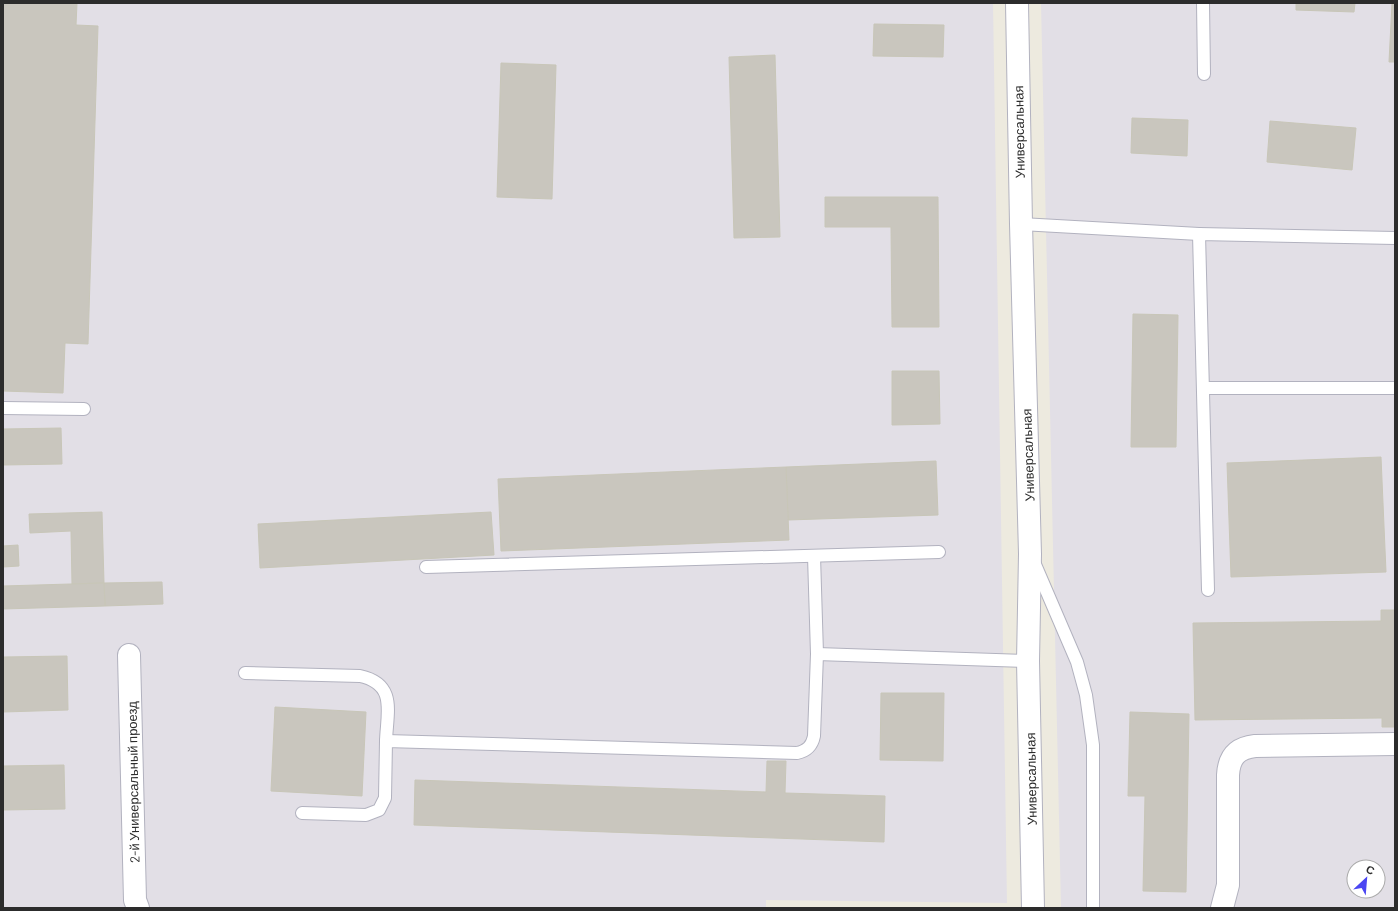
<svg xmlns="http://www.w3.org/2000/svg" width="1398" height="911" viewBox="0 0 1398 911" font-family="Barlow,sans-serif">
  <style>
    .industrial { fill: #e2dfe6; fill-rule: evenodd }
    .building { fill: #c9c6be; stroke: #c8c6b8 }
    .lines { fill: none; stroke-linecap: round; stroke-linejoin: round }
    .service-casing { stroke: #b2b2bf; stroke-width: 14 }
    .minor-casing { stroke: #b2b2bf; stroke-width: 24 }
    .service { stroke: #fff; stroke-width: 12 }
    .minor { stroke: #fff; stroke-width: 22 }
    .labels { text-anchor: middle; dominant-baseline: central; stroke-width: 3; stroke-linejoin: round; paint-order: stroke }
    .street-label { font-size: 13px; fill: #2c2c2c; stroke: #fff }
  </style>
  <rect width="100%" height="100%" fill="#edeadf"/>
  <!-- industrial -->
  <g class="industrial">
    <path d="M3 3H993L1007 903 766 900V908H3Z"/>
    <path d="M1041 3H1395V908H1061ZM1354 867H1378V891H1354Z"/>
  </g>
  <!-- building -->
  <g class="building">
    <path d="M3 3H77L76 25 98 26 88 344 65 343 63 393 3 391Z"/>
    <path d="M1296 3H1355L1354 12 1296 10Z"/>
    <path d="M1392 3H1395V62H1389Z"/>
    <path d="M874 24 944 25 943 57 873 56Z"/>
    <path d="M775 55 780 237 734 238 729 57Z"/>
    <path d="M501 63 556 65 552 199 497 197Z"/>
    <path d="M1132 118 1188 120 1187 156 1131 153Z"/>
    <path d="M1270 121 1356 128 1352 170 1267 162Z"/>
    <path d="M825 197H938L939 327H892L891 227H825Z"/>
    <path d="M1133 314 1178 315 1176 447H1131Z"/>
    <path d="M892 371H939L940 424 892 425Z"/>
    <path d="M61 428 62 464 3 465V429Z"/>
    <path d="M1381 457 1386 572 1231 577 1227 463Z"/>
    <path d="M936 461 938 515 788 520 786 467Z"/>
    <path d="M786 467 789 540 501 551 498 479Z"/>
    <path d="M102 512 104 583 72 584 71 531 30 533 29 514Z"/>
    <path d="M491 512 494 555 260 568 258 524Z"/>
    <path d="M18 545 19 566 3 567V546Z"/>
    <path d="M162 582 163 604 105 606 104 583Z"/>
    <path d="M104 583 105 606 3 609V586Z"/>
    <path d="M1381 610H1395V727H1382V718L1195 720 1193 623 1381 621Z"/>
    <path d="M67 656 68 710 3 712V657Z"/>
    <path d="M881 693H944L943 761 880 760Z"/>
    <path d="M275 707 366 712 362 796 271 791Z"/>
    <path d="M1130 712 1189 714 1186 892 1143 891 1145 796H1128Z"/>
    <path d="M767 761H786L785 793 885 796 884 842 414 825 415 780 766 792Z"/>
    <path d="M64 765 65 809 3 810V766Z"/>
  </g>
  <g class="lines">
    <defs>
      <g id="service">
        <path d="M1203 3 1204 74"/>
        <path d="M1021 224 1199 234"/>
        <path d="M1203 388H1395"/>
        <path d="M3 408 84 409"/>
        <path d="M814 556 817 654"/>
        <path d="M1034 562 1077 662 1086 695 1093 745V908"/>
        <path d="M426 567 939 552"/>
        <path d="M1208 590 1199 234 1395 238"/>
        <path d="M245 673 360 676C397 684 387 712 386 741"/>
        <path d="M302 813 366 815 379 810 385 798 386 741 797 753C807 751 812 746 814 736L817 654 1028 661"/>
      </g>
      <g id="minor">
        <path d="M1017 3 1021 224 1030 554 1028 661 1033 908"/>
        <path d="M129 655 135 900 138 908"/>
        <path d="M1222 908 1228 885V775C1229 757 1237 748 1255 746L1395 744"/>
      </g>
    </defs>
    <!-- service casing -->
    <use href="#service" class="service-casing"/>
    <!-- minor casing -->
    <use href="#minor" class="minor-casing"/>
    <!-- service -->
    <use href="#service" class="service"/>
    <!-- minor -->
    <use href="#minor" class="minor"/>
  </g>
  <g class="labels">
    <!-- street labels -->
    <g class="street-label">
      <text transform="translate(1019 132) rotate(-91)">Универсальная</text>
      <text transform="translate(1028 455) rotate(-92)">Универсальная</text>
      <text transform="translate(1031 779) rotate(-91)">Универсальная</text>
      <text transform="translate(133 782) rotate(-91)">2-й Универсальный проезд</text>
    </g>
  </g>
  <!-- border -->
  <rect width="1398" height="911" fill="none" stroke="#2c2c2c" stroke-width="8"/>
  <!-- north arrow -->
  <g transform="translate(1366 879) rotate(26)"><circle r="19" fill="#ffffff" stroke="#ababab"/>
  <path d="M0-3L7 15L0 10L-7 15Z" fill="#4b46f2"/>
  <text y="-6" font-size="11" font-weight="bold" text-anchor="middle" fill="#2c2c2c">С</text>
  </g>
</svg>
